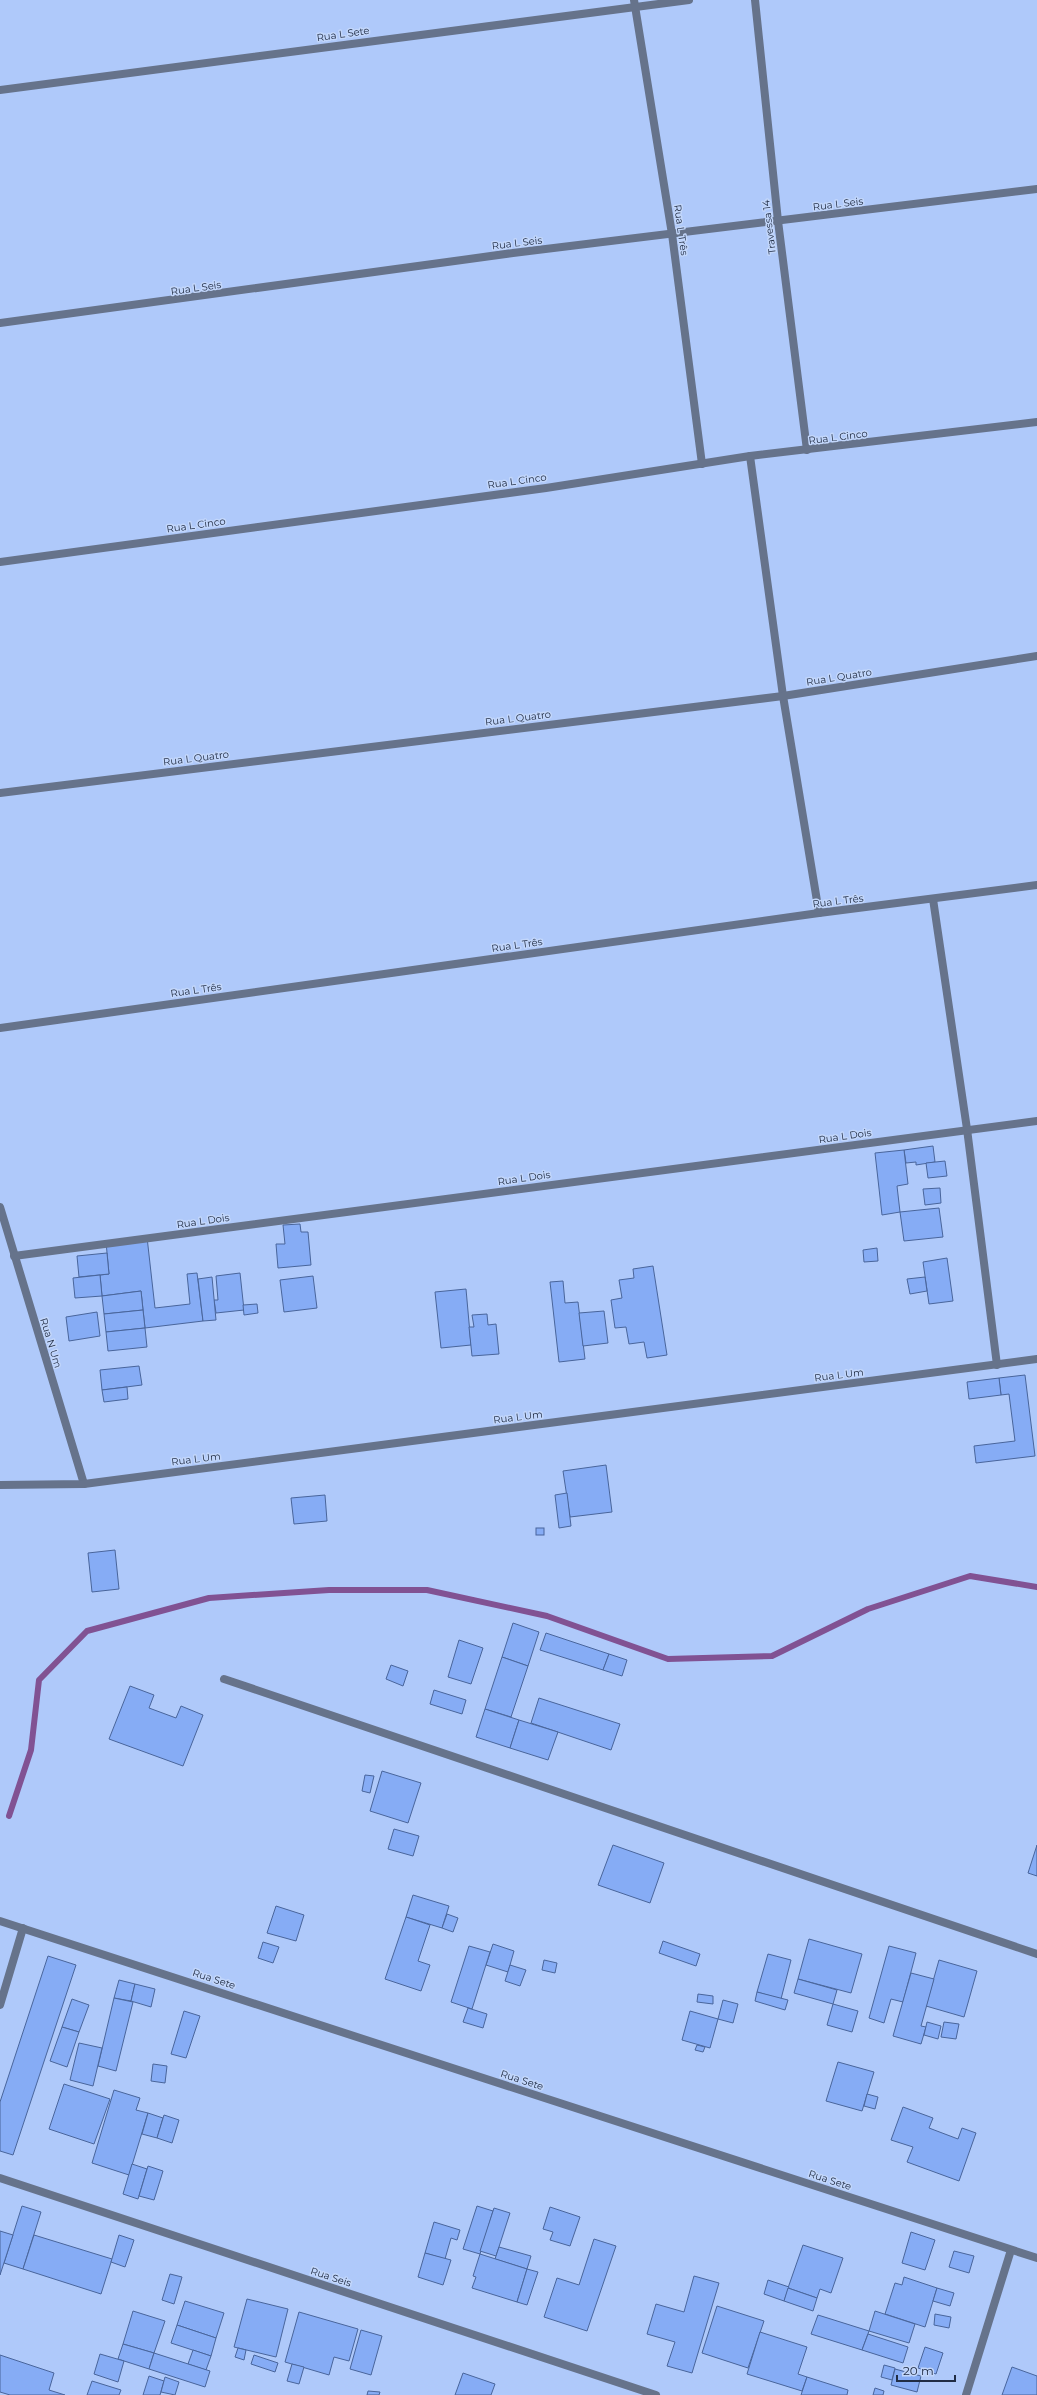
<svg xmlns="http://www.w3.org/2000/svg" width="1037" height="2395" viewBox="0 0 1037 2395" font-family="Montserrat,sans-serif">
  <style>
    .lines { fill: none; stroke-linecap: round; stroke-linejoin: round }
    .stream { stroke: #815293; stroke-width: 6 }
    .building { fill: #86acf5; stroke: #49659b }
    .minor { stroke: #66738b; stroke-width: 8 }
    .labels { text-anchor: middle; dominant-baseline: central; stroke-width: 3; stroke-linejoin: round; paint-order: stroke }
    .street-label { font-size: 10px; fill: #212d45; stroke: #c3d7fb }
  </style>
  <rect width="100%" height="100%" fill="#afc9fa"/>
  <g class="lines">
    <!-- stream -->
    <path class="stream" d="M9 1816 31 1750 39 1680 87 1631 209 1598 329 1590H427L547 1616 668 1659 772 1656 868 1609 970 1576 1037 1587"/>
  </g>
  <!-- building -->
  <g class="building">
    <path d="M933 1146 935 1162 916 1165V1162L906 1163 904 1150Z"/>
    <path d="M904 1150 908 1184 897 1186 900 1212 882 1215 875 1153Z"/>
    <path d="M945 1161 947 1176 928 1178 926 1163Z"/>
    <path d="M940 1188 941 1203 925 1205 923 1189Z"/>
    <path d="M939 1208 943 1237 904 1241 900 1212Z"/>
    <path d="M300 1224 301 1232H308L311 1265 278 1268 276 1244H285L283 1225Z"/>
    <path d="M147 1237 155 1308 190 1304 187 1274 197 1273 203 1321 145 1328 141 1291 102 1296 100 1275 109 1274 106 1242Z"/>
    <path d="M877 1248 878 1261 864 1262 863 1250Z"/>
    <path d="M107 1253 109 1274 79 1277 77 1256Z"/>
    <path d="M947 1258 953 1301 929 1304 923 1262Z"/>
    <path d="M653 1266 667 1355 647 1358 644 1342 629 1344 626 1327 615 1328 611 1300 622 1298 619 1280 634 1278 633 1269Z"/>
    <path d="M240 1273 244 1310 216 1313 214 1300H218L216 1276Z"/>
    <path d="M100 1275 102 1296 75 1298 73 1278Z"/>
    <path d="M313 1276 317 1308 284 1312 280 1280Z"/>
    <path d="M212 1277 216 1320 203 1321 198 1279Z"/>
    <path d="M925 1277 927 1291 910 1294 907 1279Z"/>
    <path d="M563 1281 565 1303 578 1302 585 1359 559 1362 550 1282Z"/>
    <path d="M466 1289 471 1345 441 1348 435 1292Z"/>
    <path d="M141 1291 143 1310 104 1314 102 1296Z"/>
    <path d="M257 1304 258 1313 244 1315 243 1305Z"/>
    <path d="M143 1310 145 1328 106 1332 104 1314Z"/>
    <path d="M604 1311 608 1343 583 1346 579 1313Z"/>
    <path d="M97 1312 100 1336 69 1341 66 1317Z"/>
    <path d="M487 1314 488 1325 496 1324 499 1354 472 1356 469 1327H474L472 1315Z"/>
    <path d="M145 1328 147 1347 108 1351 106 1332Z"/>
    <path d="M139 1366 142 1385 102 1390 100 1370Z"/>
    <path d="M1025 1375 1035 1456 976 1463 974 1446 1015 1441 1009 1394 1001 1395 999 1378Z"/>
    <path d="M999 1378 1001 1395 969 1399 967 1382Z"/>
    <path d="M127 1387 128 1399 104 1402 102 1390Z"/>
    <path d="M606 1465 612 1512 570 1517 563 1471Z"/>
    <path d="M567 1493 571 1526 559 1528 555 1495Z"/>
    <path d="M325 1495 327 1521 294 1524 291 1498Z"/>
    <rect x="536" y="1528" width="8" height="7"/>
    <path d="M115 1550 119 1589 92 1592 88 1553Z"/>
    <path d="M513 1623 539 1632 528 1666 502 1657Z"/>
    <path d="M546 1633 609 1654 603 1670 540 1650Z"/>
    <path d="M459 1640 483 1648 471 1684 448 1677Z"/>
    <path d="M609 1654 627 1660 622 1676 603 1670Z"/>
    <path d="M502 1657 528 1666 511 1717 485 1709Z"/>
    <path d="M391 1665 408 1671 403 1686 386 1679Z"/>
    <path d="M130 1686 154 1695 149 1708 176 1718 181 1706 203 1715 183 1766 109 1739Z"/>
    <path d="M434 1690 466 1700 462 1714 430 1704Z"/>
    <path d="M539 1698 620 1724 611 1750 531 1723Z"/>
    <path d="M485 1709 519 1720 510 1748 476 1737Z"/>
    <path d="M519 1720 558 1732 548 1760 510 1748Z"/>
    <path d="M382 1771 421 1783 408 1823 370 1811Z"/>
    <path d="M365 1775 374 1776 370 1793 362 1791Z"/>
    <path d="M394 1829 419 1836 413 1856 388 1849Z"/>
    <path d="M613 1845 664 1863 650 1903 598 1885Z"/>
    <path d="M1037 1845V1876L1028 1873Z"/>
    <path d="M413 1895 449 1906 442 1928 406 1917Z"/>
    <path d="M276 1906 304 1915 296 1941 267 1933Z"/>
    <path d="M447 1914 458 1918 453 1932 442 1928Z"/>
    <path d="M406 1917 430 1925 418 1961 430 1965 421 1991 385 1979Z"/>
    <path d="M809 1939 862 1954 851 1993 798 1979Z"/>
    <path d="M663 1941 700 1954 696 1966 659 1953Z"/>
    <path d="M263 1942 279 1947 273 1963 258 1958Z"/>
    <path d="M493 1944 514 1951 508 1972 486 1965Z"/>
    <path d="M469 1946 490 1952 472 2009 451 2002Z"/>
    <path d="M889 1946 916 1953 903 2002 891 1999 884 2023 869 2018Z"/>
    <path d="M768 1954 791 1960 781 1999 757 1992Z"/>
    <path d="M48 1956 76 1965 13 2155 0 2151V2102Z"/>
    <path d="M544 1960 557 1963 555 1973 542 1970Z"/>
    <path d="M939 1960 977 1971 964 2017 926 2006Z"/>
    <path d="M510 1965 526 1970 520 1986 505 1981Z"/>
    <path d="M911 1973 934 1979 921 2026 926 2027 921 2044 893 2036Z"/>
    <path d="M798 1979 837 1990 833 2004 794 1993Z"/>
    <path d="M119 1980 135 1984 131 2001 114 1998Z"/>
    <path d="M135 1984 155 1989 151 2007 131 2001Z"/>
    <path d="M757 1992 788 2000 785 2010 755 2001Z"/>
    <path d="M698 1994 713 1996V2004L697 2002Z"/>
    <path d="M114 1998 133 2002 116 2071 98 2066Z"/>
    <path d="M72 1999 89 2005 79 2032 62 2027Z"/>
    <path d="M723 2000 738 2004 733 2023 718 2019Z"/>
    <path d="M833 2004 858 2011 852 2032 827 2025Z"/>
    <path d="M468 2008 487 2014 483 2028 463 2022Z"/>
    <path d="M184 2011 200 2016 186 2058 171 2054Z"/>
    <path d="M690 2011 718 2019 710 2048 682 2040Z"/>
    <path d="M927 2022 941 2026 938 2039 924 2035Z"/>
    <path d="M944 2022 959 2024 956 2039 941 2037Z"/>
    <path d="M62 2027 79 2032 67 2067 50 2061Z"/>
    <path d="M79 2043 102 2048 93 2086 70 2080Z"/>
    <path d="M697 2045 705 2047 703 2052 695 2050Z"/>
    <path d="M838 2062 874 2072 862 2111 826 2101Z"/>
    <path d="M153 2064 167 2066 165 2083 151 2081Z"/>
    <path d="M64 2084 110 2099 94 2144 49 2129Z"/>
    <path d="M114 2090 140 2098 136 2110 148 2113 129 2175 92 2163Z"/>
    <path d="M867 2094 878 2097 875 2109 864 2106Z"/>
    <path d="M903 2107 933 2118 929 2128 958 2139 962 2128 976 2133 959 2181 907 2162 913 2147 891 2140Z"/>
    <path d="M148 2113 163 2118 157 2138 142 2134Z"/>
    <path d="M164 2115 179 2120 172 2143 157 2138Z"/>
    <path d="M132 2164 147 2169 138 2199 123 2194Z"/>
    <path d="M148 2166 163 2171 154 2200 139 2196Z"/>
    <path d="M22 2206 41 2212 23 2269 4 2263Z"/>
    <path d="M477 2206 493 2211 480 2254 463 2249Z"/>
    <path d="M550 2207 580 2217 570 2246 550 2240 553 2232 543 2229Z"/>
    <path d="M494 2208 510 2213 496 2256 480 2251Z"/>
    <path d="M434 2222 460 2230 457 2240 451 2238 445 2259 425 2253Z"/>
    <path d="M0 2231 13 2235 0 2275Z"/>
    <path d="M911 2232 935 2240 925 2270 902 2263Z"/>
    <path d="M34 2235 112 2259 101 2294 23 2269Z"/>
    <path d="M119 2235 134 2240 125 2267 111 2262Z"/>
    <path d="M594 2239 616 2246 587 2331 544 2317 557 2278 579 2285Z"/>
    <path d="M803 2245 843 2258 831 2293 820 2289 817 2298 788 2288Z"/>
    <path d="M499 2247 531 2256 527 2269 495 2259Z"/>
    <path d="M954 2251 974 2256 969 2273 949 2267Z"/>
    <path d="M425 2253 451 2260 443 2285 418 2277Z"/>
    <path d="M480 2254 527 2269 517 2302 472 2288 476 2277 473 2276Z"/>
    <path d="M527 2269 538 2272 527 2305 517 2302Z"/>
    <path d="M170 2274 182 2277 174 2304 162 2300Z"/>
    <path d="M694 2276 719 2283 692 2373 667 2366 675 2342 647 2334 656 2304 684 2312Z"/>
    <path d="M904 2277 937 2288 925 2327 885 2314 895 2283 902 2285Z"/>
    <path d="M768 2280 789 2287 784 2301 764 2294Z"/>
    <path d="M788 2288 817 2298 813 2311 784 2301Z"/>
    <path d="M937 2288 954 2293 950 2306 933 2301Z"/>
    <path d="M247 2299 288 2309 276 2357 234 2347Z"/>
    <path d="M185 2301 224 2313 216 2338 177 2325Z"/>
    <path d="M717 2306 764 2321 748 2368 702 2353Z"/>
    <path d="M133 2311 165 2321 154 2353 123 2344Z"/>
    <path d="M875 2311 915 2324 909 2343 869 2331Z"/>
    <path d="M299 2312 358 2329 349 2361 334 2357 329 2375 285 2362Z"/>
    <path d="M935 2314 951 2317 949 2328 934 2325Z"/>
    <path d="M818 2315 869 2331 862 2350 811 2334Z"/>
    <path d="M177 2325 216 2338 211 2356 171 2343Z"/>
    <path d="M361 2330 382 2336 371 2375 350 2369Z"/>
    <path d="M760 2332 807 2347 798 2374 807 2377 802 2391 747 2374Z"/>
    <path d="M868 2334 908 2347 903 2363 862 2350Z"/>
    <path d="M123 2344 154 2353 149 2369 118 2359Z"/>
    <path d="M925 2347 943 2353 936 2374 918 2368Z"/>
    <path d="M238 2348 246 2350 244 2360 235 2357Z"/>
    <path d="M193 2350 211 2356 206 2370 188 2364Z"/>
    <path d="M154 2353 210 2371 205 2387 149 2369Z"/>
    <path d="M100 2354 124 2361 118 2382 94 2374Z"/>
    <path d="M0 2355 54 2373 49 2390 65 2395H10L0 2392Z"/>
    <path d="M254 2355 278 2363 275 2372 251 2364Z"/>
    <path d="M292 2364 304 2367 299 2384 287 2381Z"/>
    <path d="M884 2365 895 2368 892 2380 881 2377Z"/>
    <path d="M1012 2367 1037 2376V2395H1002Z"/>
    <path d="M895 2369 921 2376 917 2392 891 2385Z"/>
    <path d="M463 2373 495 2384 491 2395H455Z"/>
    <path d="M149 2376 164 2381 160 2395H143Z"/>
    <path d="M165 2377 179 2382 175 2395 161 2392Z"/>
    <path d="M807 2377 848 2390 847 2395H801Z"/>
    <path d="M92 2381 121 2390 119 2395H87Z"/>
    <path d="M875 2388 884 2391 883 2395H873Z"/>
    <path d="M368 2391 380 2392 379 2395H367Z"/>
  </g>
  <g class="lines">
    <!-- minor -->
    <g class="minor">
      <path d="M634 0 672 234 702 464"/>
      <path d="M755 0 778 221 807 450"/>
      <path d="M0 90 689 0"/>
      <path d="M0 323 513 253 1037 189"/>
      <path d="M750 456 783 696 819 913"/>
      <path d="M0 562 546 488 750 456 1037 422"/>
      <path d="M0 793 783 696 1037 656"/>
      <path d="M933 899 967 1129 997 1365"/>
      <path d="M0 1028 819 913 1037 885"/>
      <path d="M0 1207 84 1484"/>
      <path d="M14 1256 1037 1121"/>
      <path d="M0 1485 84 1484 1037 1359"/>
      <path d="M224 1679 1037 1954"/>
      <path d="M0 1921 1037 2258"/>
      <path d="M0 2005 23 1928"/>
      <path d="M0 2178 656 2395"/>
      <path d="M966 2395 1011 2250"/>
    </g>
  </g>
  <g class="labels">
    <!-- street labels -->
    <g class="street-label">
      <text transform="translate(343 34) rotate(-8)">Rua L Sete</text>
      <text transform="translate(838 204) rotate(-7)">Rua L Seis</text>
      <text transform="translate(769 227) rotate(-97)">Travessa 14</text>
      <text transform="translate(681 230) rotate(82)">Rua L Três</text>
      <text transform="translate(517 243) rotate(-7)">Rua L Seis</text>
      <text transform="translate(196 288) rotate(-8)">Rua L Seis</text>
      <text transform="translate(838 437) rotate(-7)">Rua L Cinco</text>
      <text transform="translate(517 481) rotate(-8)">Rua L Cinco</text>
      <text transform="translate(196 525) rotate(-8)">Rua L Cinco</text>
      <text transform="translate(839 677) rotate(-9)">Rua L Quatro</text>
      <text transform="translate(518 718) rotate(-7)">Rua L Quatro</text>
      <text transform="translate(196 758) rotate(-7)">Rua L Quatro</text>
      <text transform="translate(838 901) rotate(-7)">Rua L Três</text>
      <text transform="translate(517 945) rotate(-8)">Rua L Três</text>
      <text transform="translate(196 990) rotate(-8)">Rua L Três</text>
      <text transform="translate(845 1136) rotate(-8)">Rua L Dois</text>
      <text transform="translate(524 1178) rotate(-8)">Rua L Dois</text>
      <text transform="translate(203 1221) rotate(-8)">Rua L Dois</text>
      <text transform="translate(51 1343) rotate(73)">Rua N Um</text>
      <text transform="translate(839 1375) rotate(-7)">Rua L Um</text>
      <text transform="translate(518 1417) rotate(-7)">Rua L Um</text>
      <text transform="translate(196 1459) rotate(-7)">Rua L Um</text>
      <text transform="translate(214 1979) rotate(18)">Rua Sete</text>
      <text transform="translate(522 2080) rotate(18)">Rua Sete</text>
      <text transform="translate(830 2180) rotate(18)">Rua Sete</text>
      <text transform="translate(331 2277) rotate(18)">Rua Seis</text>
    </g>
  </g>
  <!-- scale -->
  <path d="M897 2375v6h58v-6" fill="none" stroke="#212d45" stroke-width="2"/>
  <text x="903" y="2375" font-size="12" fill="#212d45" stroke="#c3d7fb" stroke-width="3" paint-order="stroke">20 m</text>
</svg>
